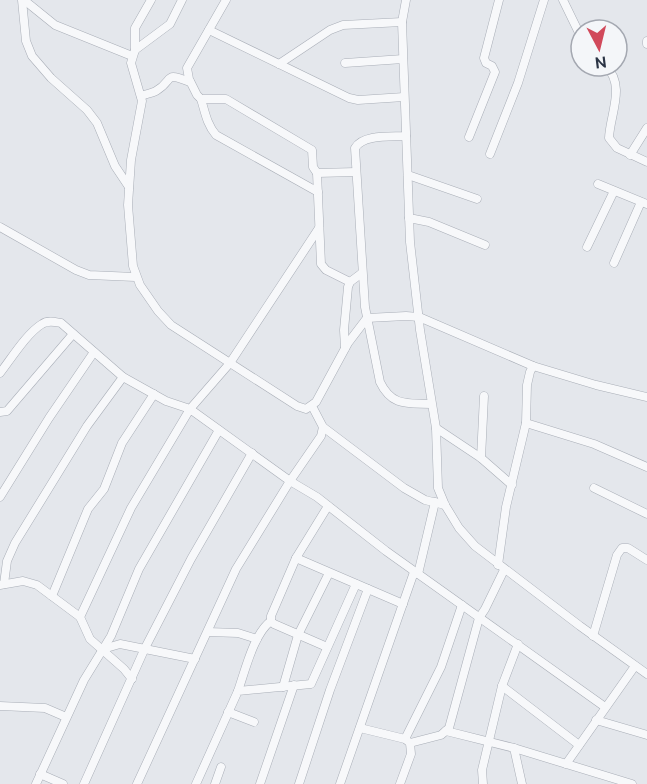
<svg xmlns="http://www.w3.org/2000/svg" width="647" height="784" viewBox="0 0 647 784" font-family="Ubuntu,sans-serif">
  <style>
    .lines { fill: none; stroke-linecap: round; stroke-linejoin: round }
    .minor-casing { stroke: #a9aeb7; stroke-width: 9 }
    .minor { stroke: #f7f8fa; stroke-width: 8 }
  </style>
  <rect width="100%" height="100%" fill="#e4e7ec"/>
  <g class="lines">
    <defs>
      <g id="minor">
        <path d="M22 0 26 41 32 56 51 78 87 110 97 123 115 166 129 187"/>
        <path d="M24 0 55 25 132 56"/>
        <path d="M182 0 170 24 135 50 131 63 142 101 131 160 128 205 133 266 140 285 158 311 171 325 297 406 306 409 316 402 348 343 367 318 406 316 419 317 533 366"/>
        <path d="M226 0 187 68 189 79 197 95 201 99H226L312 150 313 167 317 173 356 172"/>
        <path d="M406 0 402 22 410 242 420 330 436 428 438 488 445 505 459 528 475 546 580 626 647 674"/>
        <path d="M563 0 581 37"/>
        <path d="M209 30 349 98 358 100 404 97"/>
        <path d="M647 44V41"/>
        <path d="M135 50V28L151 0"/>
        <path d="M345 63 403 59"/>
        <path d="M279 64 330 30 343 25 402 22"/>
        <path d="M606 66C626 86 610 114 609 138L617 148 647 162"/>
        <path d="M141 96C146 94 152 93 156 91 175 80 162 71 190 82"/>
        <path d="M201 99C205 112 207 125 216 135L318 192"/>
        <path d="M406 136C391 137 363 134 355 148L365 307 380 382C392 407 408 403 431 404"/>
        <path d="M469 137 495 72 492 66 486 63 484 58 499 0"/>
        <path d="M490 154 518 83 544 0"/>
        <path d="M630 155 647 128"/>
        <path d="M317 173 321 264 326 270 350 282"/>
        <path d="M408 175 477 199"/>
        <path d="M598 184 647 204"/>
        <path d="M409 218 429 222 485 245"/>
        <path d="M0 227 76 270 89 275 135 277"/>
        <path d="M587 247 614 191"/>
        <path d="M614 263 641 202"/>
        <path d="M345 348 344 330 348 287 350 282 362 273"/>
        <path d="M0 373C11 359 27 333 42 324 48 320 55 322 61 323L123 377 166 401 190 409 230 363 319 228"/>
        <path d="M0 412 7 411 73 334"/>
        <path d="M526 423 594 444 647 467"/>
        <path d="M323 427 404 488 425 500 445 505"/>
        <path d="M436 428 481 458 512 485"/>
        <path d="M481 458 484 396"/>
        <path d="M594 488 647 514"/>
        <path d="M0 497 49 418 94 352"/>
        <path d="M296 558 403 604"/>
        <path d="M498 565 506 507 526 423 527 385 530 372 533 366 596 385 647 397"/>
        <path d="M418 574 435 502"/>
        <path d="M4 584 7 561 15 543 87 426 123 377"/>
        <path d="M0 585 23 581 37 585 80 617"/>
        <path d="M52 596 88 509 104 489 122 443 154 394"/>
        <path d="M208 632 238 633 257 639"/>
        <path d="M593 636 617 555 622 548H628L647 560"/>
        <path d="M327 647 274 624 271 621V616L296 558 328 506"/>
        <path d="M103 649 120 644 195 659"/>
        <path d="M132 679 124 669 90 639 80 617 131 508 190 409 290 481 317 497 386 551 605 707"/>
        <path d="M502 686 579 745"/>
        <path d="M283 687 298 635 329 573"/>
        <path d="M238 691C245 671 254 633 271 621"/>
        <path d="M0 706 45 708 66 717"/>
        <path d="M228 712 254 722"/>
        <path d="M596 720 647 735"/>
        <path d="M360 728 405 739 410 743 411 754 400 784"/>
        <path d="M446 731 514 748 632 784"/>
        <path d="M405 739 441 667 462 605"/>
        <path d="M410 743 441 735 449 728 479 618 485 609 504 570"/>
        <path d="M514 748 522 784"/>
        <path d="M566 764 635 666"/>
        <path d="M40 774 63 784"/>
        <path d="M36 784 84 680 111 636 139 569 219 430"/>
        <path d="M84 784 145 648 191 559 252 453"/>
        <path d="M137 784 236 569 290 481 321 436 323 427 312 406"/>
        <path d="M196 784 238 691 311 684 356 584"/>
        <path d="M215 784 221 767"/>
        <path d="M260 784 294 685"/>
        <path d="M299 784 330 690 368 589"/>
        <path d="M340 784 414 572"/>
        <path d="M483 784 482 770 502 686 518 644"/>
      </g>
    </defs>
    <!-- minor casing -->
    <use href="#minor" class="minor-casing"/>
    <!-- minor -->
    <use href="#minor" class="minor"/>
  </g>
  <!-- north arrow -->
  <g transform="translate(599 48) rotate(173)"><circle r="28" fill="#f4f6f9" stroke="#a4a8b1" stroke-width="1.5"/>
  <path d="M0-4.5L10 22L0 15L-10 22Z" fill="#d1495b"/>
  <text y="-9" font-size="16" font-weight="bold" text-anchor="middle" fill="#2b3445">N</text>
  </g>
</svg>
